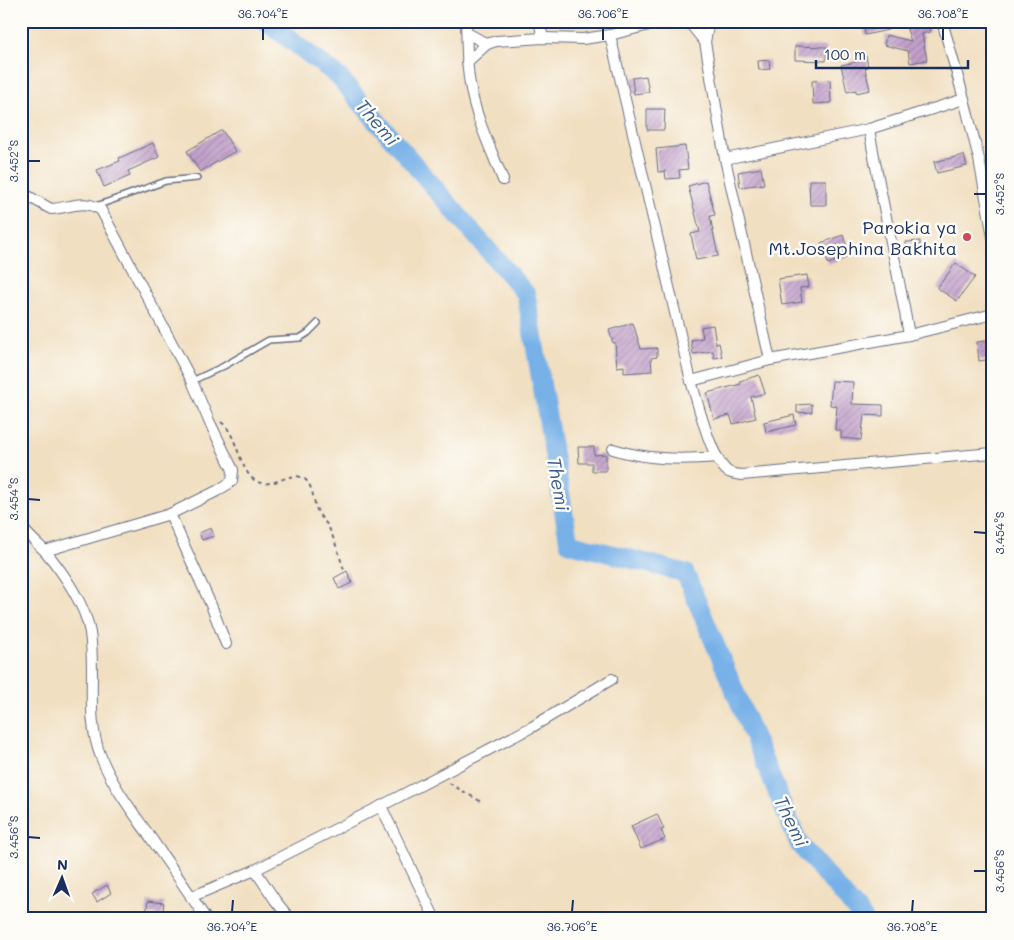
<svg xmlns="http://www.w3.org/2000/svg" width="1014" height="940" viewBox="0 0 1014 940" font-family="Mali,sans-serif">
  <style>
    .lines { fill: none; stroke-linecap: round; stroke-linejoin: round }
    .river { stroke: #77b1e8; stroke-width: 19 }
    .building { fill: url(#building-hatch) }
    .service-casing { stroke: #666d81; stroke-width: 8 }
    .minor-casing { stroke: #666d81; stroke-width: 12 }
    .path { stroke: #666d81; stroke-width: 2; stroke-dasharray: 4 4; stroke-linecap: butt }
    .service { stroke: #fff; stroke-width: 5 }
    .minor { stroke: #fff; stroke-width: 10 }
    .ticks { fill: none; stroke: #1b2f5e; stroke-width: 2 }
    .poi-dot { fill: #d1495b; stroke: #fdfcf7; stroke-width: 2 }
    .labels { text-anchor: middle; dominant-baseline: central; stroke-width: 5; stroke-linejoin: round; paint-order: stroke }
    .poi-label { font-size: 18px; fill: #1b2f5e; stroke: #fdfcf7; text-anchor: end }
    .water-label { font-size: 19px; font-style: italic; fill: #3b5c8e; stroke: #fdfcf7 }
    .neatline { fill: none; stroke: #1b2f5e; stroke-width: 2 }
    .ticks-label { font-size: 12px; text-anchor: middle; fill: #1b2f5e }
  </style>
  <defs>
    <pattern id="building-hatch" width="6" height="6" patternUnits="userSpaceOnUse" patternTransform="scale(1.25)"><rect width="6" height="6" fill="#c2a0ca"/><path d="M-1 1l2-2M0 6l6-6M5 7l2-2" fill="none" stroke="#9d83a7"/></pattern>
  </defs>
  <rect width="100%" height="100%" fill="#fdfcf7"/>
  <filter id="ink" filterUnits="userSpaceOnUse"><feTurbulence type="fractalNoise" baseFrequency=".02" numOctaves="2"/><feDisplacementMap in="SourceGraphic" scale="10" xChannelSelector="R" yChannelSelector="G"/><feConvolveMatrix kernelMatrix="1 2 1 2 8 2 1 2 1" color-interpolation-filters="sRGB"/></filter>
  <filter id="wash" filterUnits="userSpaceOnUse"><feTurbulence type="fractalNoise" baseFrequency=".0096" numOctaves="4" result="noise"/><feDisplacementMap in="SourceGraphic" scale="20" xChannelSelector="R" yChannelSelector="G"/><feGaussianBlur stdDeviation="1.12" result="paint"/><feColorMatrix in="noise" values="0 0 0 0 0 0 0 0 0 0 0 0 0 0 0 0 0 1.4 0 .05"/><feComposite in="paint" operator="in"/></filter>
  <g filter="url(#wash)">
    <rect width="100%" height="100%" fill="#f1dfc1"/>
    <g class="lines">
      <!-- river -->
      <path class="river" d="M265 21 338 76 526 294 569 543 685 573 799 844 864 919"/>
    </g>
    <g id="blocks">
      <!-- building -->
      <g class="building">
        <path d="M863 21H887L888 30 865 35Z"/>
        <path d="M904 21H926L930 32 922 34 927 60 910 63 908 51 884 45 886 35 911 41Z"/>
        <path d="M795 46 827 47 826 61 795 60Z"/>
        <path d="M866 56 868 67 865 68 870 90 856 93V90L847 92 841 65 856 62 855 57Z"/>
        <path d="M769 60 770 69 759 70 758 61Z"/>
        <path d="M646 76 649 92 634 94 632 78Z"/>
        <path d="M830 80 831 103 813 104 812 81Z"/>
        <path d="M647 109H665L664 130H647Z"/>
        <path d="M222 130 235 151 200 172 187 151Z"/>
        <path d="M153 143 159 157 128 171 130 176 104 187 97 170 120 161 119 158Z"/>
        <path d="M685 146 688 169 679 170 680 178 666 179 665 171 658 172 656 149Z"/>
        <path d="M964 155 967 166 937 173 934 162Z"/>
        <path d="M761 168 764 184 740 187 738 172Z"/>
        <path d="M809 180H826V205H810Z"/>
        <path d="M706 181 715 215 710 216 718 256 696 260 691 234 700 232 688 186Z"/>
        <path d="M843 235 850 256 828 264 821 243Z"/>
        <path d="M920 241V251H907L906 242Z"/>
        <path d="M956 263 975 277 957 301 937 288Z"/>
        <path d="M807 275 809 287 800 288 802 302 782 305 778 279Z"/>
        <path d="M633 323 641 349 657 348V357L651 358 652 371 624 373V366L617 367 615 342 613 343 609 330Z"/>
        <path d="M713 325 716 344 719 343 722 357 714 358 713 351 693 354 691 340 703 338 701 327Z"/>
        <path d="M993 340V359L979 361 977 342Z"/>
        <path d="M759 375 765 393 751 397 756 418 733 424 730 415 714 419 707 393 741 384 740 381Z"/>
        <path d="M832 381 853 382 852 404 883 405V416L864 415 861 440 841 438V431L835 430 837 406 830 405Z"/>
        <path d="M812 404V412L797 413V405Z"/>
        <path d="M794 415 796 425 766 432 764 422Z"/>
        <path d="M578 447H594V455L606 454V471H592V463H579Z"/>
        <path d="M211 528 214 536 202 540 199 533Z"/>
        <path d="M347 571 352 583 339 589 334 578Z"/>
        <path d="M657 814 664 829 661 830 665 839 641 849 631 826Z"/>
        <path d="M107 885 111 893 97 902 92 894Z"/>
        <path d="M148 901 164 903 162 916 146 914Z"/>
      </g>
    </g>
  </g>
  <g filter="url(#ink)">
    <use href="#blocks" fill-opacity="0" stroke="#666d81" stroke-width="1"/>
    <g class="lines">
      <defs>
        <g id="service">
          <path d="M96 206 166 181 197 178"/>
          <path d="M192 381 224 366 269 340 300 338 308 333 318 323"/>
        </g>
        <g id="minor">
          <path d="M466 21C467 42 466 63 470 84 475 117 491 149 503 180"/>
          <path d="M539 21 543 38"/>
          <path d="M688 21 705 42 725 159 770 360"/>
          <path d="M942 21 964 99 979 159 993 237"/>
          <path d="M467 33 487 44"/>
          <path d="M610 35 691 381C698 403 710 456 727 471 731 474 736 474 741 475L993 453"/>
          <path d="M705 42 709 21"/>
          <path d="M467 62 487 44 496 41 543 38 583 39 610 35 665 21"/>
          <path d="M869 129C881 198 897 266 909 335"/>
          <path d="M725 159 869 129 964 99"/>
          <path d="M21 192 51 209C69 208 85 198 101 210L192 381 209 421 233 470 232 481 228 484 217 491 170 514 45 551"/>
          <path d="M691 381 770 360 909 335 993 314"/>
          <path d="M613 449C647 460 681 460 717 457"/>
          <path d="M170 514 211 605 226 644"/>
          <path d="M21 526C28 536 37 543 45 551 63 572 86 606 90 633 96 674 85 718 101 757 112 784 129 807 146 831 166 860 187 889 206 919"/>
          <path d="M381 806 435 919"/>
          <path d="M255 870 275 900 290 919"/>
          <path d="M191 897 255 870 381 806 532 727 612 679"/>
        </g>
      </defs>
      <!-- service casing -->
      <use href="#service" class="service-casing"/>
      <!-- minor casing -->
      <use href="#minor" class="minor-casing"/>
      <!-- path -->
      <g class="path">
        <path d="M221 422C237 433 238 466 253 479 268 492 287 472 301 477 313 481 313 501 317 510 319 516 325 521 328 526 335 540 339 555 344 570"/>
        <path d="M449 783 480 801"/>
      </g>
      <!-- service -->
      <use href="#service" class="service"/>
      <!-- minor -->
      <use href="#minor" class="minor"/>
    </g>
  </g>
  <!-- ticks -->
  <path class="ticks" d="M263 40V28M603 40V28M943 40V28M28 161H40M974 194H986M28 499 40 500M974 532 986 533M28 837 40 838M974 871H986M232 912 233 900M572 912 573 900M912 912 913 900"/>
  <!-- markers -->
  <circle class="poi-dot" cx="967" cy="237" r="5"/>
  <g class="labels">
    <!-- poi labels -->
    <g class="poi-label">
      <text x="957" y="227">Parokia ya<tspan x="957" dy="21">Mt.Josephina Bakhita</tspan></text>
    </g>
    <!-- water labels -->
    <g class="water-label">
      <text transform="translate(378 122) rotate(49)">Themi</text>
      <text transform="translate(559 484) rotate(80)">Themi</text>
      <text transform="translate(792 821) rotate(64)">Themi</text>
    </g>
  </g>
  <!-- margin -->
  <rect width="1014" height="940" fill="none" stroke="#fdfcf7" stroke-width="55"/>
  <!-- north arrow -->
  <g transform="translate(62 878) rotate(2)" stroke="#fdfcf7" stroke-width="4" paint-order="stroke">
  <path d="M0-4L9 19L0 12L-9 19Z" fill="#1b2f5e"/>
  <text y="-8" font-size="14" font-weight="bold" text-anchor="middle" fill="#1b2f5e">N</text>
  </g>
  <!-- scale -->
  <path d="M816 60v8h152v-8" fill="none" stroke="#1b2f5e" stroke-width="2.5"/>
  <text x="824" y="60" font-size="15" fill="#1b2f5e" stroke="#fdfcf7" stroke-width="4" paint-order="stroke">100 m</text>
  <rect x="28" y="28" width="958" height="884" class="neatline"/>
  <g class="ticks-label">
    <text x="263" y="18">36.704°E</text>
    <text x="603" y="18">36.706°E</text>
    <text x="943" y="18">36.708°E</text>
    <text transform="translate(14 161) rotate(-90)" y="4">3.452°S</text>
    <text transform="translate(1000 194) rotate(-90)" y="4">3.452°S</text>
    <text transform="translate(14 499) rotate(-90)" y="4">3.454°S</text>
    <text transform="translate(1000 533) rotate(-90)" y="4">3.454°S</text>
    <text transform="translate(14 837) rotate(-90)" y="4">3.456°S</text>
    <text transform="translate(1000 871) rotate(-90)" y="4">3.456°S</text>
    <text x="232" y="931">36.704°E</text>
    <text x="572" y="931">36.706°E</text>
    <text x="912" y="931">36.708°E</text>
  </g>
</svg>
